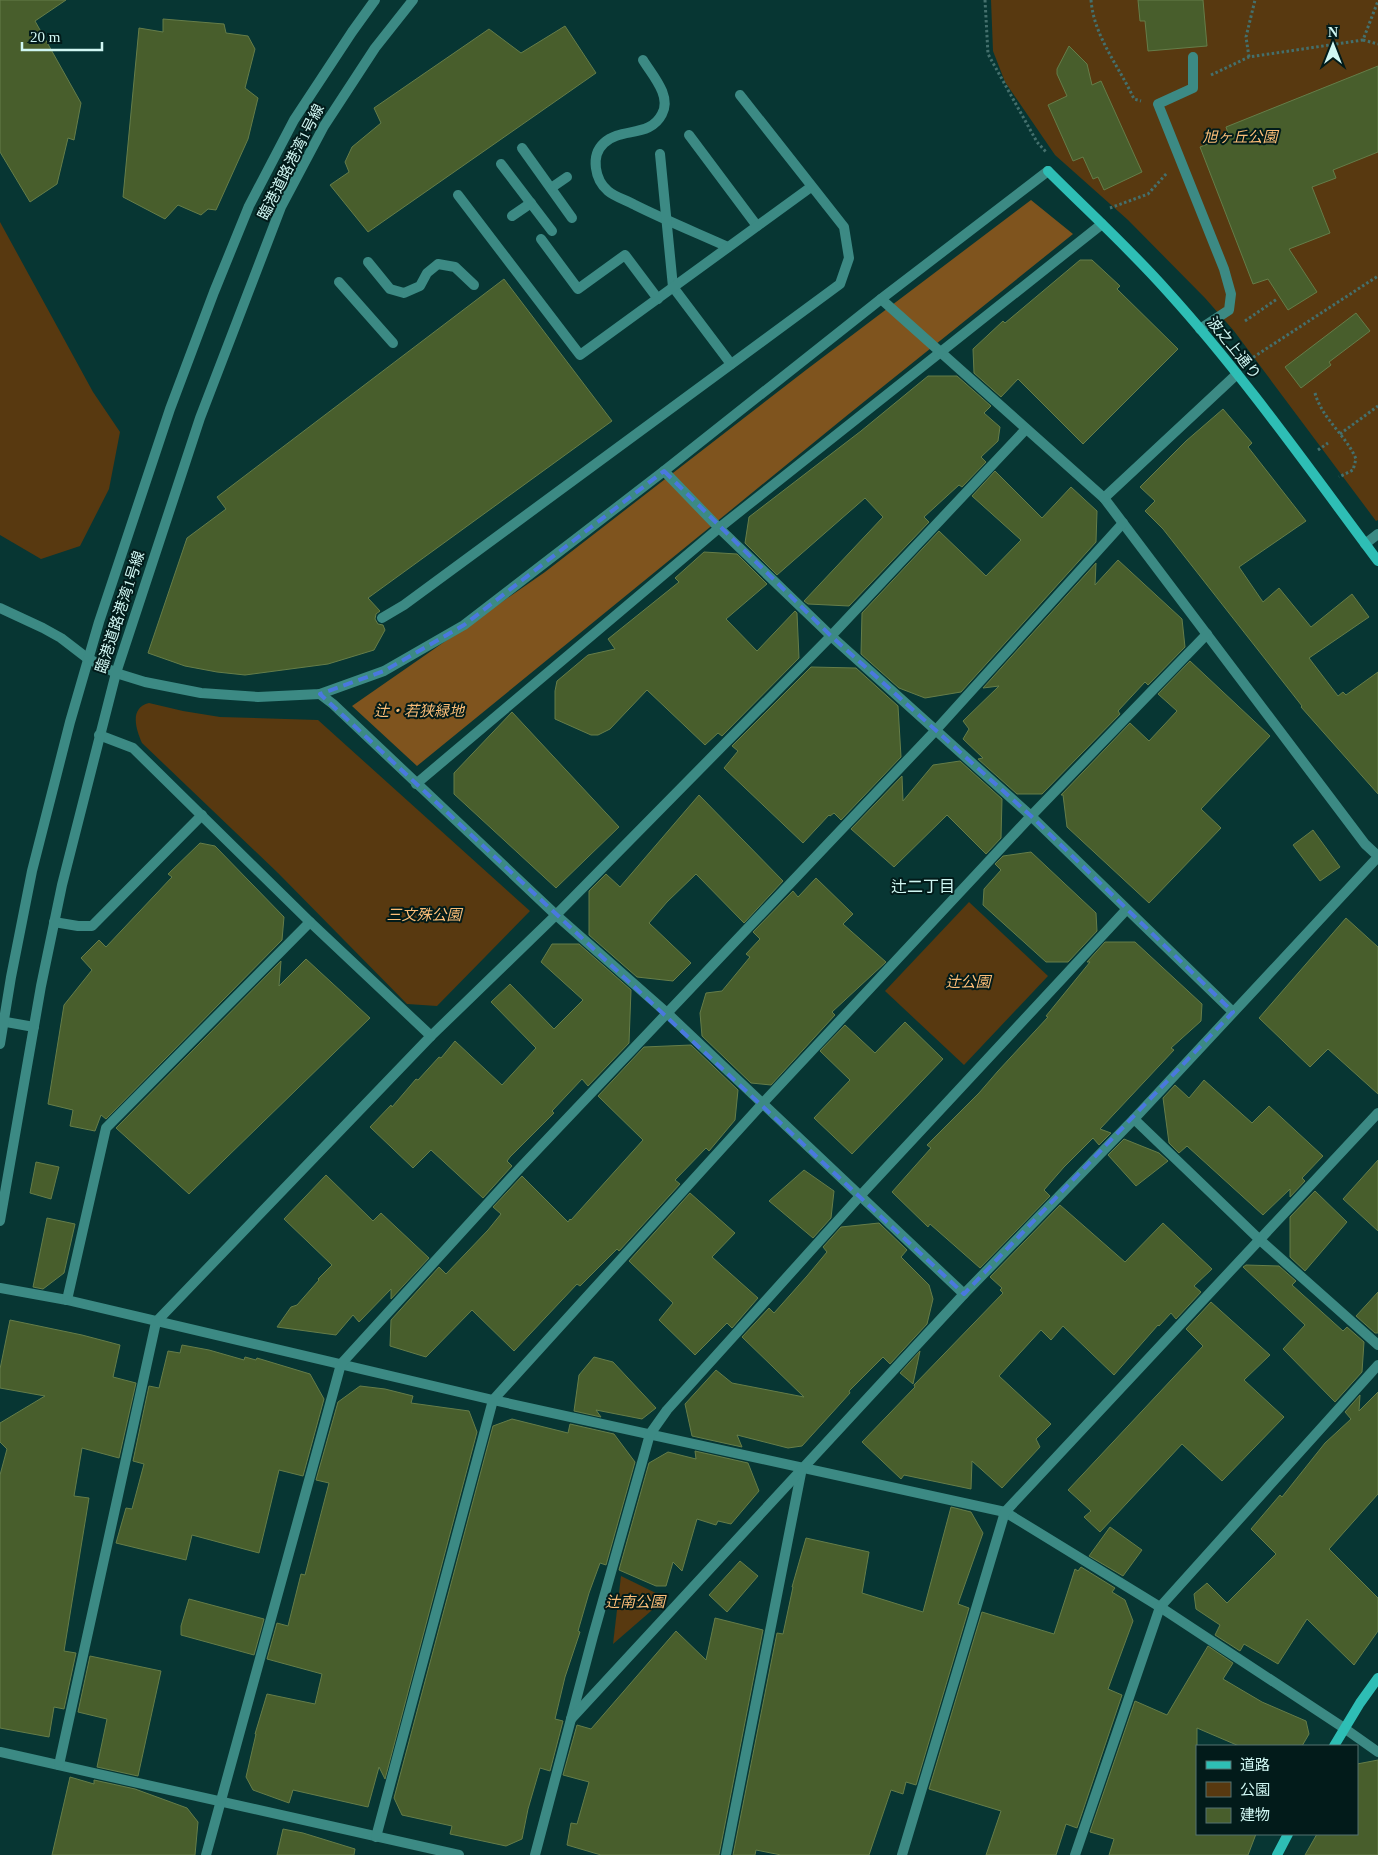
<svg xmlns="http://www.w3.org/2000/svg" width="1378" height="1855" viewBox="0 0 1378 1855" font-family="'Times New Roman','Noto Sans JP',serif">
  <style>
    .green { fill: #583910 }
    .forest { fill: #7f541e }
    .building { fill: #485e2c; stroke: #657d49 }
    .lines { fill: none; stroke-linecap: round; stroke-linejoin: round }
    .path { stroke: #44706d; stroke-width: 3; stroke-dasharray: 2.5 2.5; stroke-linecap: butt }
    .service { stroke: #3c8a84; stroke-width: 10 }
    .minor { stroke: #3c8a84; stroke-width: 10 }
    .tertiary { stroke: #3c8a84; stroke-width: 10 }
    .secondary { stroke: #2ebeb5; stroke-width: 10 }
    .marked { fill: none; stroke: #4a78df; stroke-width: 4; stroke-dasharray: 10 6; stroke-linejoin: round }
    .labels { text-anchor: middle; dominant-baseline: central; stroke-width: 4; stroke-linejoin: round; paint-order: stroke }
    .park-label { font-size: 15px; font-style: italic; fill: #fcbe78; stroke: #021b1a }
    .street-label { font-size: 15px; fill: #d0f7f3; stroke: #021b1a }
    .neighbourhood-label { font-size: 16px; fill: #d0f7f3; stroke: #021b1a }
  </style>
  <rect width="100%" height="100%" fill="#073633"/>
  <!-- green -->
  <g class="green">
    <path d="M991 0H1378V520L1376 521 1234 331 1205 298 1128 220 1055 155 1005 82 993 51Z"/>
    <path d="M0 222 93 392 120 432 109 489 80 546 41 559 0 535Z"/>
    <path d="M149 703 183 711 220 717 318 720 530 911 437 1006 407 1004 278 873 142 743C136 729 129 708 149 703Z"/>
    <path d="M969 902 1048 976 964 1065 885 991Z"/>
    <path d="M621 1576 666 1598 613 1644Z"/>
  </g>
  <!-- forest -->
  <path class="forest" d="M1031 200 1073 234 850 413 417 766 352 706 545 572 806 370Z"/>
  <!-- building -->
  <g class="building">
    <path d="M0 0H66L35 21 81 103 74 140 68 138 57 184 30 202 0 152Z"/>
    <path d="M1138 0H1203L1207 46 1148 51 1145 21H1140Z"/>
    <path d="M163 19 224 24 226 33 248 36 255 49 245 88 258 98 248 139 216 210 208 209 201 215 178 205 165 219 123 197 139 28 163 32Z"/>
    <path d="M565 26 596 73 368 232 330 185 349 172 345 162 352 147 381 123 374 108 489 29 521 53Z"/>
    <path d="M1069 46 1087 64 1092 85 1101 81 1142 172 1104 190 1098 177 1093 179 1083 157 1073 161 1048 105 1067 96 1057 74V69Z"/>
    <path d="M1378 66V152L1333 170 1336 178 1312 187 1330 233 1289 249 1317 292 1288 310 1268 279 1253 284 1200 147 1229 136 1226 127Z"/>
    <path d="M1080 260H1092L1120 286 1117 289 1178 349 1083 444 1018 379 1001 397 974 373 973 349 1003 321 1005 323Z"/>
    <path d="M504 279 612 421 368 598 380 611 376 614 375 619 378 624 383 625 385 630 374 650 328 664 245 675 217 672 185 666 148 653 187 538 226 509 217 497Z"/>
    <path d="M1356 313 1370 331 1329 362 1331 365 1301 388 1285 367Z"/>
    <path d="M928 376H957L991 406 984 413 1000 427 998 441 981 457 986 462 962 487 959 485 924 517 929 522 849 606 808 604 804 601 883 517 865 498 777 575 745 543 749 517 861 431Z"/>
    <path d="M1223 409 1252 443 1248 447 1306 521 1239 567 1263 602 1279 588 1311 627 1352 594 1369 617 1309 658 1338 696 1343 692 1346 695 1378 672V794L1301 707 1302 706 1163 529 1145 511 1155 501 1140 487 1186 441Z"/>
    <path d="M995 471 1042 518 1071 487 1097 511 1096 542 961 692 925 698 899 688 861 654 862 613 939 531 986 576 1021 540 972 496Z"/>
    <path d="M704 552 737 554 767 584 726 619 757 651 795 611 797 613 799 658 722 736 718 733 705 745 647 690 610 729 598 735H591L555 719V691L557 681 588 655 615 649 608 639 679 582 675 578Z"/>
    <path d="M1118 560 1182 619 1185 647 1148 685 1145 682 1118 711 1120 714 1042 794H1017L978 759 983 758 963 739 969 729 963 721 999 686 983 688 1096 563 1095 585Z"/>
    <path d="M1190 661 1270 736 1201 809 1221 828 1149 903 1067 827 1063 795H1061L1130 723 1149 741 1177 711 1158 694Z"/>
    <path d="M811 667 856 668 898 706 901 757 841 820 834 813 830 816 829 815 803 843 724 768 738 751 732 746Z"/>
    <path d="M512 712 619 827 556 888 454 794V773Z"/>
    <path d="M960 761 1002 799 1001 838 986 854 947 815 894 867 851 829 902 776 903 801 933 765Z"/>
    <path d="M699 795 783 881 744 923 696 874 667 902 649 923 691 963 673 981 637 977 589 935V891L606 874 620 887Z"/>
    <path d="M1313 830 1340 867 1320 881 1293 845Z"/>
    <path d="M200 843 215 846 284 917 282 940 106 1119 101 1115 95 1131 70 1126 73 1110 48 1104 64 1005 92 970 81 958 99 940 106 947 172 877 168 874Z"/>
    <path d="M1031 852 1096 913 1097 931 1068 962H1046L983 905 984 889 1001 870 995 864 1003 856Z"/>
    <path d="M816 878 853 914 843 924 886 962 832 1012 835 1015 771 1085 751 1083 702 1036 700 1013 706 993 722 991 750 957 746 954 760 939 753 932 793 891 798 897Z"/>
    <path d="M1346 918 1378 947V1094L1328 1049 1310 1067 1259 1018Z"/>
    <path d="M1105 942H1135L1202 1004 1201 1021 1171 1048 1174 1050 1100 1129 1111 1133 1099 1145 1093 1138 1064 1167 1044 1190 1050 1196 980 1268 930 1224 928 1227 892 1192 931 1148 927 1145 979 1093 998 1071 1048 1017 1046 1016 1090 962H1087Z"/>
    <path d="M552 944H579L631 990 629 1043 588 1086 582 1079 552 1111 554 1113 510 1157 507 1161 512 1166 483 1198 431 1150 413 1168 370 1127 391 1105 392 1107 416 1079 418 1080 439 1057 441 1058 455 1041 502 1085 536 1048 491 1002 510 984 554 1029 583 1000 541 962Z"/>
    <path d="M306 959 370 1018 189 1194 116 1128 281 961 279 986Z"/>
    <path d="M905 1022 943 1059 852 1154 814 1118 850 1080 820 1051 845 1025 875 1053Z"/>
    <path d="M691 1045 738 1090 735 1120 709 1151 706 1148 675 1180 680 1184 619 1251 617 1249 580 1286 577 1284 514 1351 472 1310 426 1357 390 1346 391 1320 439 1267 446 1274 488 1230 501 1214 493 1207 522 1176 568 1222 570 1219 571 1220 643 1140 598 1096 644 1047Z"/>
    <path d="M1204 1080 1252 1123 1269 1106 1323 1156 1302 1178 1305 1181 1290 1197V1189L1263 1215 1187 1146 1179 1153 1169 1143 1163 1098 1175 1085 1189 1098Z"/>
    <path d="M1124 1139 1159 1153 1168 1161 1136 1186 1108 1155Z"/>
    <path d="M1378 1160V1231L1343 1199Z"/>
    <path d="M36 1162 59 1167 51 1199 30 1193Z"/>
    <path d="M804 1170 834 1191 831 1218 813 1238 769 1201Z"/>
    <path d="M326 1175 373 1221 381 1213 429 1258 391 1299V1289L359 1322 353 1315 336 1335 277 1327 291 1307 297 1305 319 1280 318 1279 332 1265 284 1219Z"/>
    <path d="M1315 1191 1347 1222 1305 1271 1290 1257V1217Z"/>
    <path d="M690 1193 735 1233 712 1257 758 1298 732 1328 727 1323 695 1355 659 1320 673 1303 629 1261Z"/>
    <path d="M1060 1205 1125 1262 1163 1223 1212 1269 1194 1286 1201 1292 1176 1319 1171 1313 1159 1326 1158 1325 1114 1375 1063 1326 1051 1340 1041 1330 999 1376 1051 1424 1036 1439 1040 1447 1002 1488 972 1461 971 1489 904 1475 901 1479 862 1442 915 1387 914 1385 1003 1293 1000 1290 1002 1288 990 1277Z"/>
    <path d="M47 1218 75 1224 64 1273 43 1289 33 1287Z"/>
    <path d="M879 1223 907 1250 901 1257 929 1285 933 1299 927 1324 890 1364 883 1357 849 1391 850 1393 802 1446 788 1448 737 1435 742 1447 692 1436 685 1404 716 1370 732 1383 804 1397 742 1337 769 1308 774 1313 807 1276 827 1252 823 1247 841 1227Z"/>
    <path d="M1246 1265 1279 1266 1296 1281 1292 1285 1343 1331 1347 1327 1364 1342 1362 1372 1335 1402 1283 1349 1305 1325 1243 1267Z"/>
    <path d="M1378 1292V1333H1375L1356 1316Z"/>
    <path d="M1211 1302 1270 1355 1244 1380 1284 1417 1222 1481 1182 1444 1100 1532 1084 1517 1091 1511 1068 1490 1203 1346 1186 1329Z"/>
    <path d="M10 1320 82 1335 120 1345 113 1377 136 1383 119 1458 82 1448 74 1496 89 1498 64 1651 76 1653 64 1709 54 1707 49 1737 0 1728V1475L7 1449 0 1442V1423L45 1396 0 1388V1369Z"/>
    <path d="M182 1345 209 1350 244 1360 245 1357 256 1360 257 1358 310 1374 324 1399 303 1476 279 1470 259 1553 192 1535 186 1560 116 1543 126 1508 132 1509 144 1464 133 1461 149 1386 159 1388 168 1351 180 1353Z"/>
    <path d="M920 1351 913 1384 900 1373Z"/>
    <path d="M594 1357 613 1362 656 1408 642 1419 596 1410 601 1417 574 1411 579 1375Z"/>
    <path d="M360 1386 385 1389 413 1396 411 1403 469 1411 477 1432 385 1779 379 1767 368 1807 293 1790 289 1803 253 1790 246 1777 256 1734H255L267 1694 315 1704 322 1674 267 1659 277 1623 288 1626 301 1574 305 1575 329 1483 316 1480 338 1402Z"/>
    <path d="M1378 1392V1494L1329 1549 1378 1598V1631L1354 1665 1307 1619 1278 1664 1244 1644 1240 1651 1215 1635 1220 1625 1196 1609 1194 1594 1207 1583 1227 1603 1276 1554 1251 1529 1280 1495 1282 1497 1325 1443 1351 1419 1345 1412 1360 1395 1359 1411Z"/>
    <path d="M512 1419 568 1433 570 1424 614 1434 635 1462 606 1565 600 1563 589 1593 578 1631 580 1632 565 1677 555 1719 563 1721 550 1771 540 1768 528 1809 522 1839 506 1846 450 1834 452 1826 402 1815 394 1798 493 1426Z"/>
    <path d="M695 1451 748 1463 759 1491 731 1524 718 1521 716 1525 697 1519 682 1571 673 1562 666 1586H656L619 1570 649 1463 668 1452 696 1459Z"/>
    <path d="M951 1507 971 1512 983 1533 958 1604 969 1608 916 1785 906 1782 903 1794 891 1790 869 1855H781L756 1850 755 1855H733L777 1633 783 1634 793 1587H792L806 1538 869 1552 862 1593 923 1612Z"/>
    <path d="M1110 1527 1142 1550 1123 1576 1089 1556Z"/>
    <path d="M740 1561 758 1576 727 1612 709 1595Z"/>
    <path d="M1081 1567 1115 1588 1112 1592 1125 1600 1133 1621 1108 1689 1122 1695 1077 1828 1066 1824 1056 1855H986L1001 1811 929 1789 982 1612 1054 1634 1075 1569 1078 1571Z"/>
    <path d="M189 1599 264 1619 254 1655 181 1635V1626Z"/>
    <path d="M715 1618 763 1630 719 1855H601L567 1845 571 1823 577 1824 589 1782 563 1775 577 1725 591 1729 676 1631 706 1660Z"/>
    <path d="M1208 1646 1233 1663 1223 1679 1262 1702 1306 1721 1309 1734 1302 1746H1239L1197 1728V1834H1256L1248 1855H1109L1114 1839 1090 1832 1135 1701 1167 1715Z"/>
    <path d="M90 1656 161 1671 138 1776 97 1767 107 1719 78 1712Z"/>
    <path d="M1378 1760V1855H1305L1317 1834H1357V1764Z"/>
    <path d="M70 1777 94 1784V1780L135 1789 187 1808 198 1822 195 1855H52Z"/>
    <path d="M283 1829 303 1833 355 1849 354 1855H277Z"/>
  </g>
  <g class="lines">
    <!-- path -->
    <g class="path">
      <path d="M985 0 988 54 1037 142 1047 153"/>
      <path d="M1091 0C1094 37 1119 66 1134 99L1141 101"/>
      <path d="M1363 40 1378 44"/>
      <path d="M1249 57 1246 37 1255 0"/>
      <path d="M1211 75 1249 57 1363 40 1378 1"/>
      <path d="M1110 208 1148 194 1167 173"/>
      <path d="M1245 321 1277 299"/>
      <path d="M1249 360 1378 276"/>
      <path d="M1315 393C1322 419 1346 435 1356 459L1353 470 1339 477"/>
      <path d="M1340 434 1378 406"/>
      <path d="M1318 450 1328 443"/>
    </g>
    <!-- service -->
    <g class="service">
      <path d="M1193 57V88L1158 104 1224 269 1231 294 1229 310 1200 329"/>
      <path d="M643 60C652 75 672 96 662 114 650 138 621 127 604 143 590 156 595 180 608 191 615 197 626 200 635 205 665 220 697 233 728 247"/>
      <path d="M689 135 757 226"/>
      <path d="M522 148 572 218"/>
      <path d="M660 154 673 287 731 364"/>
      <path d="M501 164 552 231"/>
      <path d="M551 188 567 177"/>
      <path d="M458 195 580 355 811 187"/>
      <path d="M512 216 531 203"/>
      <path d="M541 239 578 289 625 255 658 299"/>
      <path d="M368 262 390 289 404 293 420 286 427 273 438 264 455 267 474 285"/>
      <path d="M339 282 393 343"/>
      <path d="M1365 544 1378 534"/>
      <path d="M382 618 404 605 840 284 849 258 844 227 740 95"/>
      <path d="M416 784 719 528 1102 224"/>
    </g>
    <!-- minor -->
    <g class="minor">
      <path d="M881 299 1104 498 1365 844 1378 856"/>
      <path d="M664 471 719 528 831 636 1031 816 1233 1012"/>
      <path d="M1104 498 1237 374"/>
      <path d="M320 694 333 704 556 915 667 1013 964 1294"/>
      <path d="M99 735 133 748 310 922 431 1036"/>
      <path d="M54 922 78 926H92L202 815"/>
      <path d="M0 1021 34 1027"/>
      <path d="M1134 1119 1260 1240 1378 1345"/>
      <path d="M0 1288 67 1300 493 1400 1005 1512 1160 1607 1344 1728 1378 1752"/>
      <path d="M67 1300 106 1128 310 922"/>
      <path d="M0 1752 459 1855"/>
      <path d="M59 1765 156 1322 431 1036 556 915 831 636 1026 429"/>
      <path d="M376 1837 493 1400 762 1104 1031 816 1207 634"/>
      <path d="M206 1855 341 1364 520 1168 935 731 1123 523"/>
      <path d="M535 1855 593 1636 650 1434 667 1410 860 1196 1126 910"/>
      <path d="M726 1855 802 1468"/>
      <path d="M902 1855 1005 1512 1378 1113"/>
      <path d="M1075 1855 1160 1607 1378 1365"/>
    </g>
    <!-- tertiary -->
    <g class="tertiary">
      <path d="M0 608 43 628 61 638 87 658 116 673 145 682 201 693 258 697 320 694 384 671 464 625 664 471 881 299 1048 171"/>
      <path d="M0 1044 11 977 32 871 70 722 99 622 170 409 214 292 249 206 294 120 352 32 375 0"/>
      <path d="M0 1221 41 986 62 885 116 673 200 418 281 207 324 126 375 48 413 0"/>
      <path d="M571 1719 964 1294 1134 1119 1378 857"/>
    </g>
    <!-- secondary -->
    <g class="secondary">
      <path d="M1048 171C1088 211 1130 249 1168 292 1244 376 1310 470 1378 561"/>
      <path d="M1334 1746 1360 1703 1378 1678"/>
      <path d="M1277 1855 1288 1834"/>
    </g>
  </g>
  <!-- marked area -->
  <path class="marked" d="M664 471 831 636 1031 816 1233 1012 964 1294 320 694 384 671 464 625Z"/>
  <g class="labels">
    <!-- park labels -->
    <g class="park-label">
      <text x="1240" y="137">旭ヶ丘公園</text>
      <text x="419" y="711">辻・若狭緑地</text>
      <text x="424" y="915">三文殊公園</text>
      <text x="968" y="982">辻公園</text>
      <text x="635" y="1602">辻南公園</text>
    </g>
    <!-- street labels -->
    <g class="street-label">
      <text transform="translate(291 162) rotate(-63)">臨港道路港湾1号線</text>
      <text transform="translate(1234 348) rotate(51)">波之上通り</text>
      <text transform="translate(120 612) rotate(-72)">臨港道路港湾1号線</text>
    </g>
    <!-- neighbourhood labels -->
    <g class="neighbourhood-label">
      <text x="923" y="886">辻二丁目</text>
    </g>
  </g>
  <!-- legend -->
  <rect x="1196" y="1745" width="162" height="90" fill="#021b1a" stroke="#547371"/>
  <rect x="1206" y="1761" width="25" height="8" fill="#2ebeb5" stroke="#547371"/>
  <text x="1240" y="1770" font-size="15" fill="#d0f7f3">道路</text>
  <rect x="1206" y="1782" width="25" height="15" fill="#583910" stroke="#547371"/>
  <text x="1240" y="1795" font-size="15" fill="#d0f7f3">公園</text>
  <rect x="1206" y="1808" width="25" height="15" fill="#485e2c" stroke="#547371"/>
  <text x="1240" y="1820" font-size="15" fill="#d0f7f3">建物</text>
  <!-- north arrow -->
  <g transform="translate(1333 45)" stroke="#021b1a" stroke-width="4" paint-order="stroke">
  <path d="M0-4L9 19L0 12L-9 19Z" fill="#d0f7f3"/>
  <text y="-8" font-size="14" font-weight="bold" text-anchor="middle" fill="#d0f7f3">N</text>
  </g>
  <!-- scale -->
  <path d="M22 42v8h80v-8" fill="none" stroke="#d0f7f3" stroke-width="2.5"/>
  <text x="30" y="42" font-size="15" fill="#d0f7f3" stroke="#021b1a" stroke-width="4" paint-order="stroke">20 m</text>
</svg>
